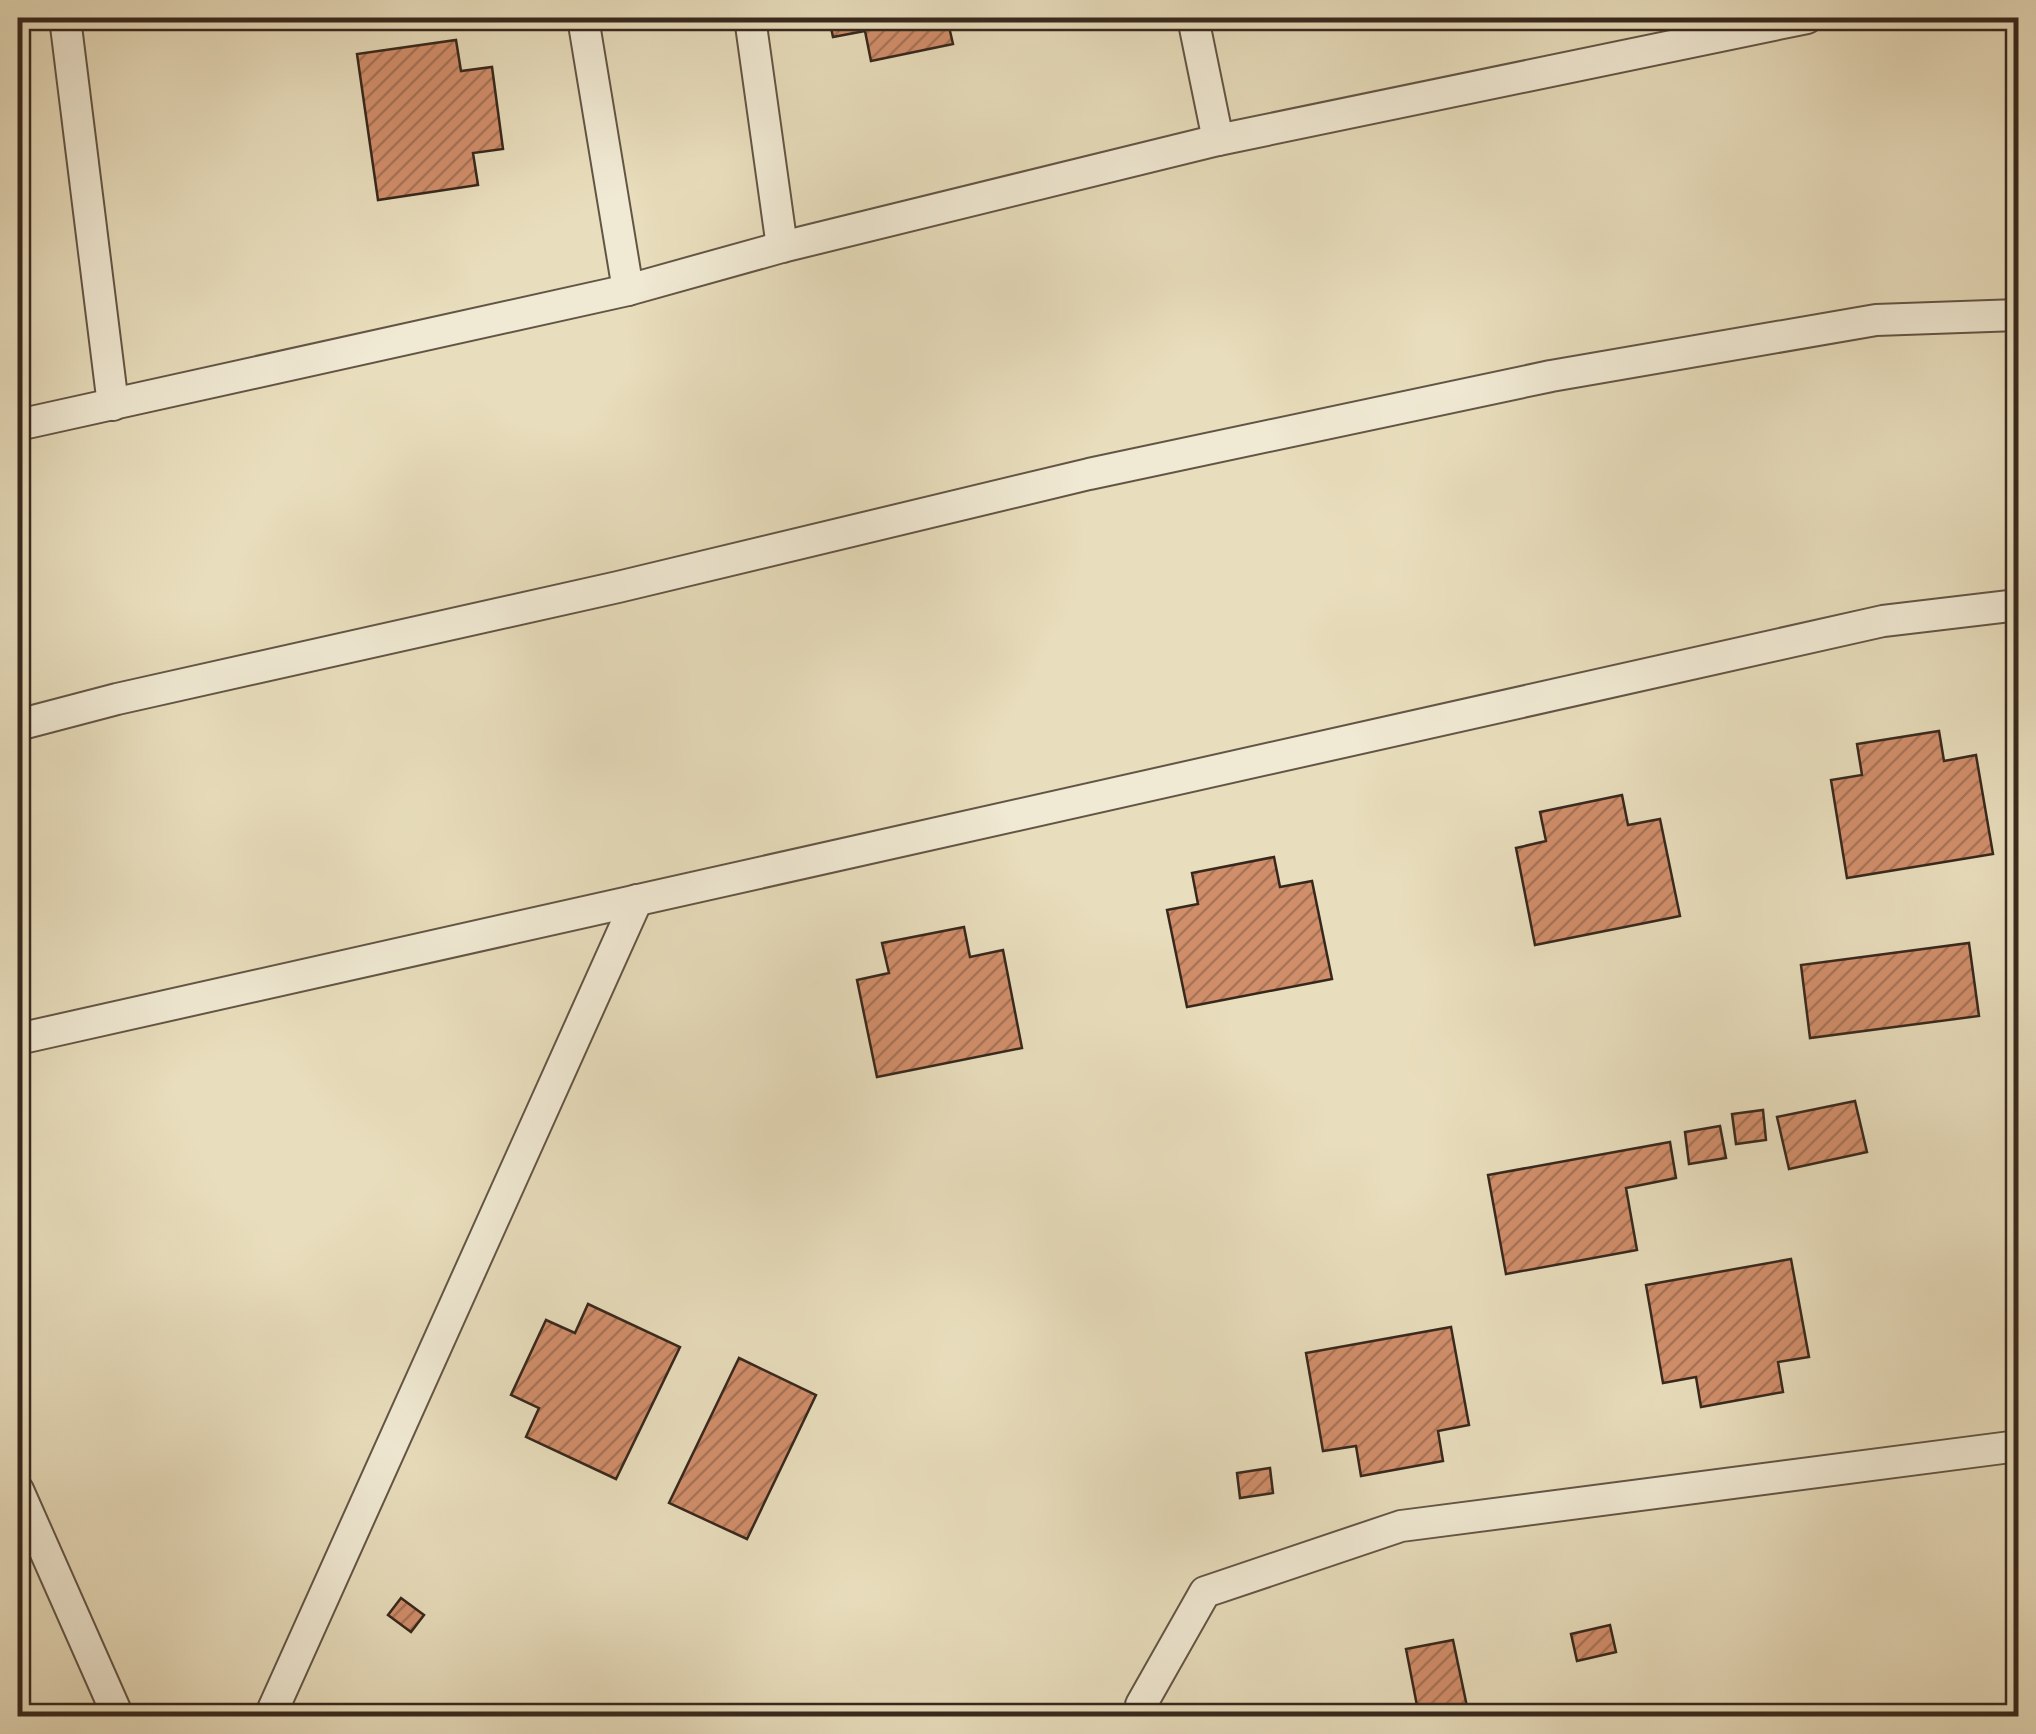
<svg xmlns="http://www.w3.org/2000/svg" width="2036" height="1734" viewBox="0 0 2036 1734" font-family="'IM FELL Great Primer',serif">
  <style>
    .building { fill: url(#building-hatch); stroke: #37281d; stroke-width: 2.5 }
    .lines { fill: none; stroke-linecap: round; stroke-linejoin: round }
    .minor-casing { stroke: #635545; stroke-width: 34 }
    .minor { stroke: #f0e9d3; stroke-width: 30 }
  </style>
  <defs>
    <pattern id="building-hatch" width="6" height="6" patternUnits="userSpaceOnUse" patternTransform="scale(2.5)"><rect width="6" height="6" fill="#d18e6b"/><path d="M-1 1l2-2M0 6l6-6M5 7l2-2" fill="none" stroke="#aa7457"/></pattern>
  </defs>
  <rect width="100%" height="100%" fill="#e8ddbc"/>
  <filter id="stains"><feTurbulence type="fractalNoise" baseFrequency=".002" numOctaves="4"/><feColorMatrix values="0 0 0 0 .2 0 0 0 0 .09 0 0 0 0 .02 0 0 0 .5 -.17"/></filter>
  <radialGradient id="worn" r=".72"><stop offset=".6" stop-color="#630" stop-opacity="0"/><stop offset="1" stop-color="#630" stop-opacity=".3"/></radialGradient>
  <!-- building -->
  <g class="building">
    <path d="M829 18H947L953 44 871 61 865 31 833 37Z"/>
    <path d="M456 40 461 71 492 67 503 149 473 153 478 185 378 200 357 54Z"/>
    <path d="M1939 731 1944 761 1976 755 1993 854 1847 878 1831 780 1862 775 1857 744Z"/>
    <path d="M1622 795 1628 825 1660 819 1680 916 1535 945 1516 848 1546 841 1540 812Z"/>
    <path d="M1274 857 1280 887 1312 881 1332 979 1187 1007 1167 910 1198 904 1192 873Z"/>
    <path d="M964 927 970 957 1003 950 1022 1048 877 1077 857 980 889 973 882 943Z"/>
    <path d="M1969 943 1979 1016 1810 1038 1801 965Z"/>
    <path d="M1855 1101 1867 1152 1789 1169 1777 1117Z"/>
    <path d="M1763 1110 1766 1140 1736 1144 1732 1114Z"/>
    <path d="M1720 1126 1726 1158 1689 1164 1685 1132Z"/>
    <path d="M1670 1142 1676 1178 1626 1188 1637 1250 1506 1274 1488 1175Z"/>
    <path d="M1791 1259 1809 1357 1778 1362 1783 1392 1701 1407 1696 1377 1663 1383 1646 1285Z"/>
    <path d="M588 1304 680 1347 616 1479 526 1437 539 1408 511 1395 546 1320 575 1333Z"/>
    <path d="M1451 1327 1469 1425 1438 1431 1443 1461 1361 1476 1356 1446 1323 1451 1306 1353Z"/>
    <path d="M739 1358 816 1395 747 1539 669 1503Z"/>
    <path d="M1270 1468 1273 1493 1240 1498 1237 1473Z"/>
    <path d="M401 1598 424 1615 411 1632 388 1615Z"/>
    <path d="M1610 1625 1616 1652 1577 1661 1571 1634Z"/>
    <path d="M1453 1640 1469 1716H1419L1406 1649Z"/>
  </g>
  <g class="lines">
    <defs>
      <g id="minor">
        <path d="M65 18 113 405"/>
        <path d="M583 18 628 290"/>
        <path d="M750 18 782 247"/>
        <path d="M1193 18 1218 140"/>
        <path d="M18 425 628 290 782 247 1218 140 1807 18"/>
        <path d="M18 725 117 699 618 587 1089 474 1551 376 1876 320 2018 315"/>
        <path d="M18 1039 1883 621 2018 605"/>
        <path d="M18 1490 118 1716"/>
        <path d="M270 1716 637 900"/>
        <path d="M1141 1716V1705L1205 1592 1401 1526 2018 1446"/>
      </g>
    </defs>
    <!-- minor casing -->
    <use href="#minor" class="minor-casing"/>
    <!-- minor -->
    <use href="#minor" class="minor"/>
  </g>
  <!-- margin -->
  <rect width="2036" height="1734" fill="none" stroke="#e8ddbc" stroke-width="60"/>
  <rect x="20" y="20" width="1996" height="1694" fill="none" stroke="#37281d" stroke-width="5"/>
  <rect x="30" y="30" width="1976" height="1674" fill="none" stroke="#37281d" stroke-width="2.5"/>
  <rect width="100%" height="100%" filter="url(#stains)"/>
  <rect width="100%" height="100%" fill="url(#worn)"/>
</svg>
